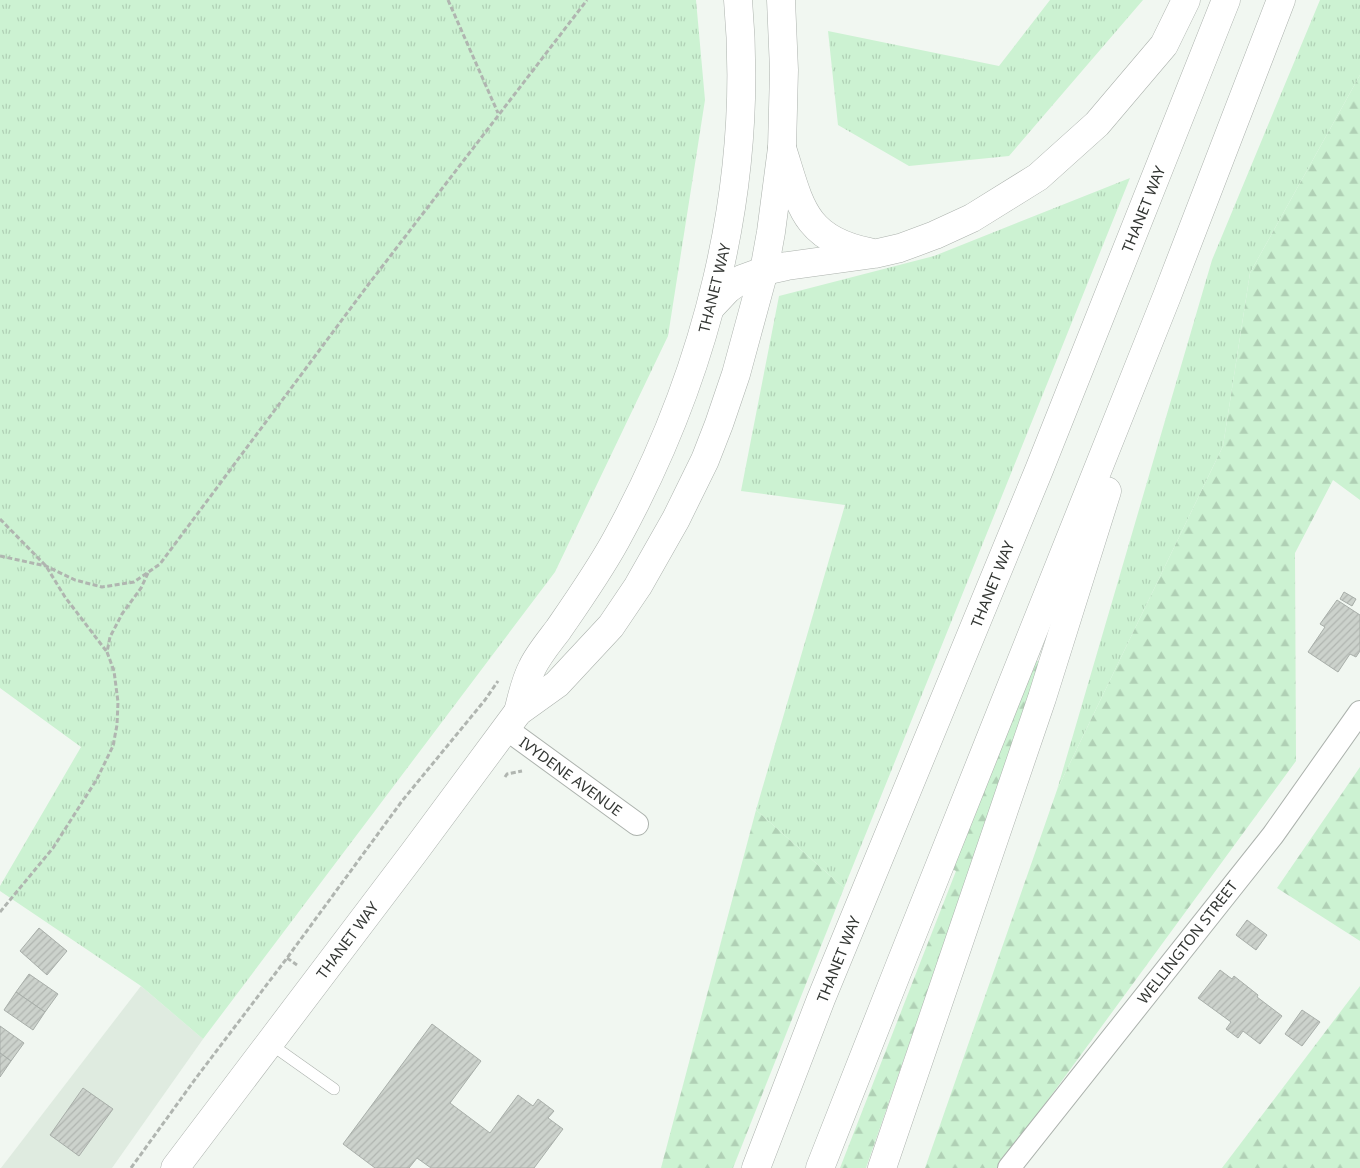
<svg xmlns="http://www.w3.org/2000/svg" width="1360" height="1168" viewBox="0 0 1360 1168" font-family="'Noto Sans',sans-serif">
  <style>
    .built { fill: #dfebe0 }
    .grass { fill: url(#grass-tufts) }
    .forest { fill: url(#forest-firs) }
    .building { fill: url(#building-hatch); stroke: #a8aea9 }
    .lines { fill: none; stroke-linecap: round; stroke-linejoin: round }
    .lane-casing { stroke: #acb2ad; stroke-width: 12 }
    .street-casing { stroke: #acb2ad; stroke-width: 24 }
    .primary-casing { stroke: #acb2ad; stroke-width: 29 }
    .highway-casing { stroke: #acb2ad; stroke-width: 29 }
    .path { stroke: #b0b5b0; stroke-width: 3; stroke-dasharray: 5 2.5; stroke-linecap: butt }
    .lane { stroke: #fff; stroke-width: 11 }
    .street { stroke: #fff; stroke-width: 22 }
    .primary { stroke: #fff; stroke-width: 28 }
    .highway { stroke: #fff; stroke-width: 28 }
    .labels { text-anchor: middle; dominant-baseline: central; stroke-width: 4; stroke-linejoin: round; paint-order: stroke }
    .street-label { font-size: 15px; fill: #343734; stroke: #fff }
  </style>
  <defs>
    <pattern id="grass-tufts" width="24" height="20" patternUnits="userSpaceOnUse" patternTransform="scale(1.25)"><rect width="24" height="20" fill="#ccf2d2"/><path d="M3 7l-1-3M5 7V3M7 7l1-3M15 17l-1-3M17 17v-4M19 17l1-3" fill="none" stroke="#b0d0b5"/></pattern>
    <pattern id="forest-firs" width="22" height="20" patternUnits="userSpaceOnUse" patternTransform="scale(1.25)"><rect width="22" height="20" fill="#ccf2d2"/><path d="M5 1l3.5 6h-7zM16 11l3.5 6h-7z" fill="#b0d0b5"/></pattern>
    <pattern id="building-hatch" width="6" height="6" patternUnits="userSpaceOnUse" patternTransform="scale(1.25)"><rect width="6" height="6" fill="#ccd2cc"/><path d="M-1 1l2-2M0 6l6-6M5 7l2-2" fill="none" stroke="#b0b5b0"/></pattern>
  </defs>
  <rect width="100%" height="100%" fill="#f1f7f1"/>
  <!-- built -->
  <path class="built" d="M141 986 203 1039 112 1168H1Z"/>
  <!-- grass -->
  <g class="grass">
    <path d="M0 0H696L705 100 668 336 555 572 203 1039 141 986 0 891V886L81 747 0 688Z"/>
    <path d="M1050 0H1143L1009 156 909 166 838 125 828 31 999 66Z"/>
    <path d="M1320 0H1360V75L1250 273 1223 446 1057 790 1212 260Z"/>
    <path d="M1130 178 844 888 756 810 845 505 741 491 779 296 934 256Z"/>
  </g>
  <!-- forest -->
  <g class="forest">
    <path d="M1360 75V500L1333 480 1295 553 1296 761 998 1168H925L1057 790 1223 446 1250 273Z"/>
    <path d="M1029 659 1042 662 866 1168H840L956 871 950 868Z"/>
    <path d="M1360 767V941L1277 888Z"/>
    <path d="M756 810 844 888 733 1168H661Z"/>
    <path d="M1360 986V1168H1222Z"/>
  </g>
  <!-- building -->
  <g class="building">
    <path d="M1344 592 1356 599 1352 606 1340 599Z"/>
    <path d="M1337 600 1360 615V651L1356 657 1350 654 1338 672 1308 652 1325 627 1320 624Z"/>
    <path d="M1247 920 1267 935 1256 950 1236 935Z"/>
    <path d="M39 928 67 951 47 975 20 951Z"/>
    <path d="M1220 970 1232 979 1234 976 1258 995 1257 997 1282 1016 1260 1044 1243 1031 1238 1038 1226 1029 1231 1022 1198 998Z"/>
    <path d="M29 974 58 994 45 1012 16 992Z"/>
    <path d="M16 992 45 1012 33 1030 4 1010Z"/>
    <path d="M1302 1010 1320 1022 1302 1046 1285 1034Z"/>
    <path d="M432 1024 481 1061 450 1103 490 1133 518 1095 533 1106 538 1099 554 1111 548 1118 563 1129 534 1168H431L417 1158 409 1168H375L343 1144Z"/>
    <path d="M0 1026 24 1043 11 1061 0 1053Z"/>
    <path d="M0 1053 11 1061 0 1077Z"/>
    <path d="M83 1088 113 1109 79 1156 50 1135Z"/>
  </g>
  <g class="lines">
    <defs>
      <path id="lane" d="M269 1043 334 1089"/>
      <g id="street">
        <path d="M505 728 637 824"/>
        <path d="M1009 1168 1273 835 1360 712"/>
      </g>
      <g id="primary">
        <path d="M518 712C522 697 525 681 532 668 538 655 549 642 558 630 578 601 599 571 616 540 706 376 755 188 738 0"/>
        <path d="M175 1168 415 851 518 712 557 684 611 626 638 586 676 519 705 460 719 424 736 374 764 271 771 232 782 148 784 70 781 0"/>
      </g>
      <g id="highway">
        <path d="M782 148C800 204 803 239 869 252"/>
        <path d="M711 307 728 289 742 279 764 271 787 266 874 254 900 248 935 235 972 218 1038 177 1097 124 1164 45 1186 0"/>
        <path d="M756 1168 821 999 1039 470 1226 0"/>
        <path d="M820 1168 900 965 1167 296 1281 0"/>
        <path d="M882 1168 1042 698 1107 491"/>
      </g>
    </defs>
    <!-- lane casing -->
    <use href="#lane" class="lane-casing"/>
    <!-- street casing -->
    <use href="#street" class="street-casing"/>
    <!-- primary casing -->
    <use href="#primary" class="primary-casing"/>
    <!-- highway casing -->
    <use href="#highway" class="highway-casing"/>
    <!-- path -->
    <g class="path">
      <path d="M448 0 498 113"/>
      <path d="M0 519 46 566 65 597 107 652"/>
      <path d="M0 556 46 566 75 580 102 587 134 582 160 564 368 285 587 0"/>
      <path d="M505 777 507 774 522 771"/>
      <path d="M0 912 53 848 97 779 113 746 117 725 118 702 114 671 107 652 110 637 122 614 141 588 148 573"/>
      <path d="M287 958 297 965"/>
      <path d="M131 1168 196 1078 287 958 402 801 485 700 498 681"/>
    </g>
    <!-- lane -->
    <use href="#lane" class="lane"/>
    <!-- street -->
    <use href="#street" class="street"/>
    <!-- primary -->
    <use href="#primary" class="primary"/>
    <!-- highway -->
    <use href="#highway" class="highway"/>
  </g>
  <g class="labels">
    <!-- street labels -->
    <g class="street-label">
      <text transform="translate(1143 209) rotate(-68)">THANET WAY</text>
      <text transform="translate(714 288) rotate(-76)">THANET WAY</text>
      <text transform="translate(992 584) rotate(-68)">THANET WAY</text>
      <text transform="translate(571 776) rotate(36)">IVYDENE AVENUE</text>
      <text transform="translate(347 940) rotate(-53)">THANET WAY</text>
      <text transform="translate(1187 942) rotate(-52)">WELLINGTON STREET</text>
      <text transform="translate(838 959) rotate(-68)">THANET WAY</text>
    </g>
  </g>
</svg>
